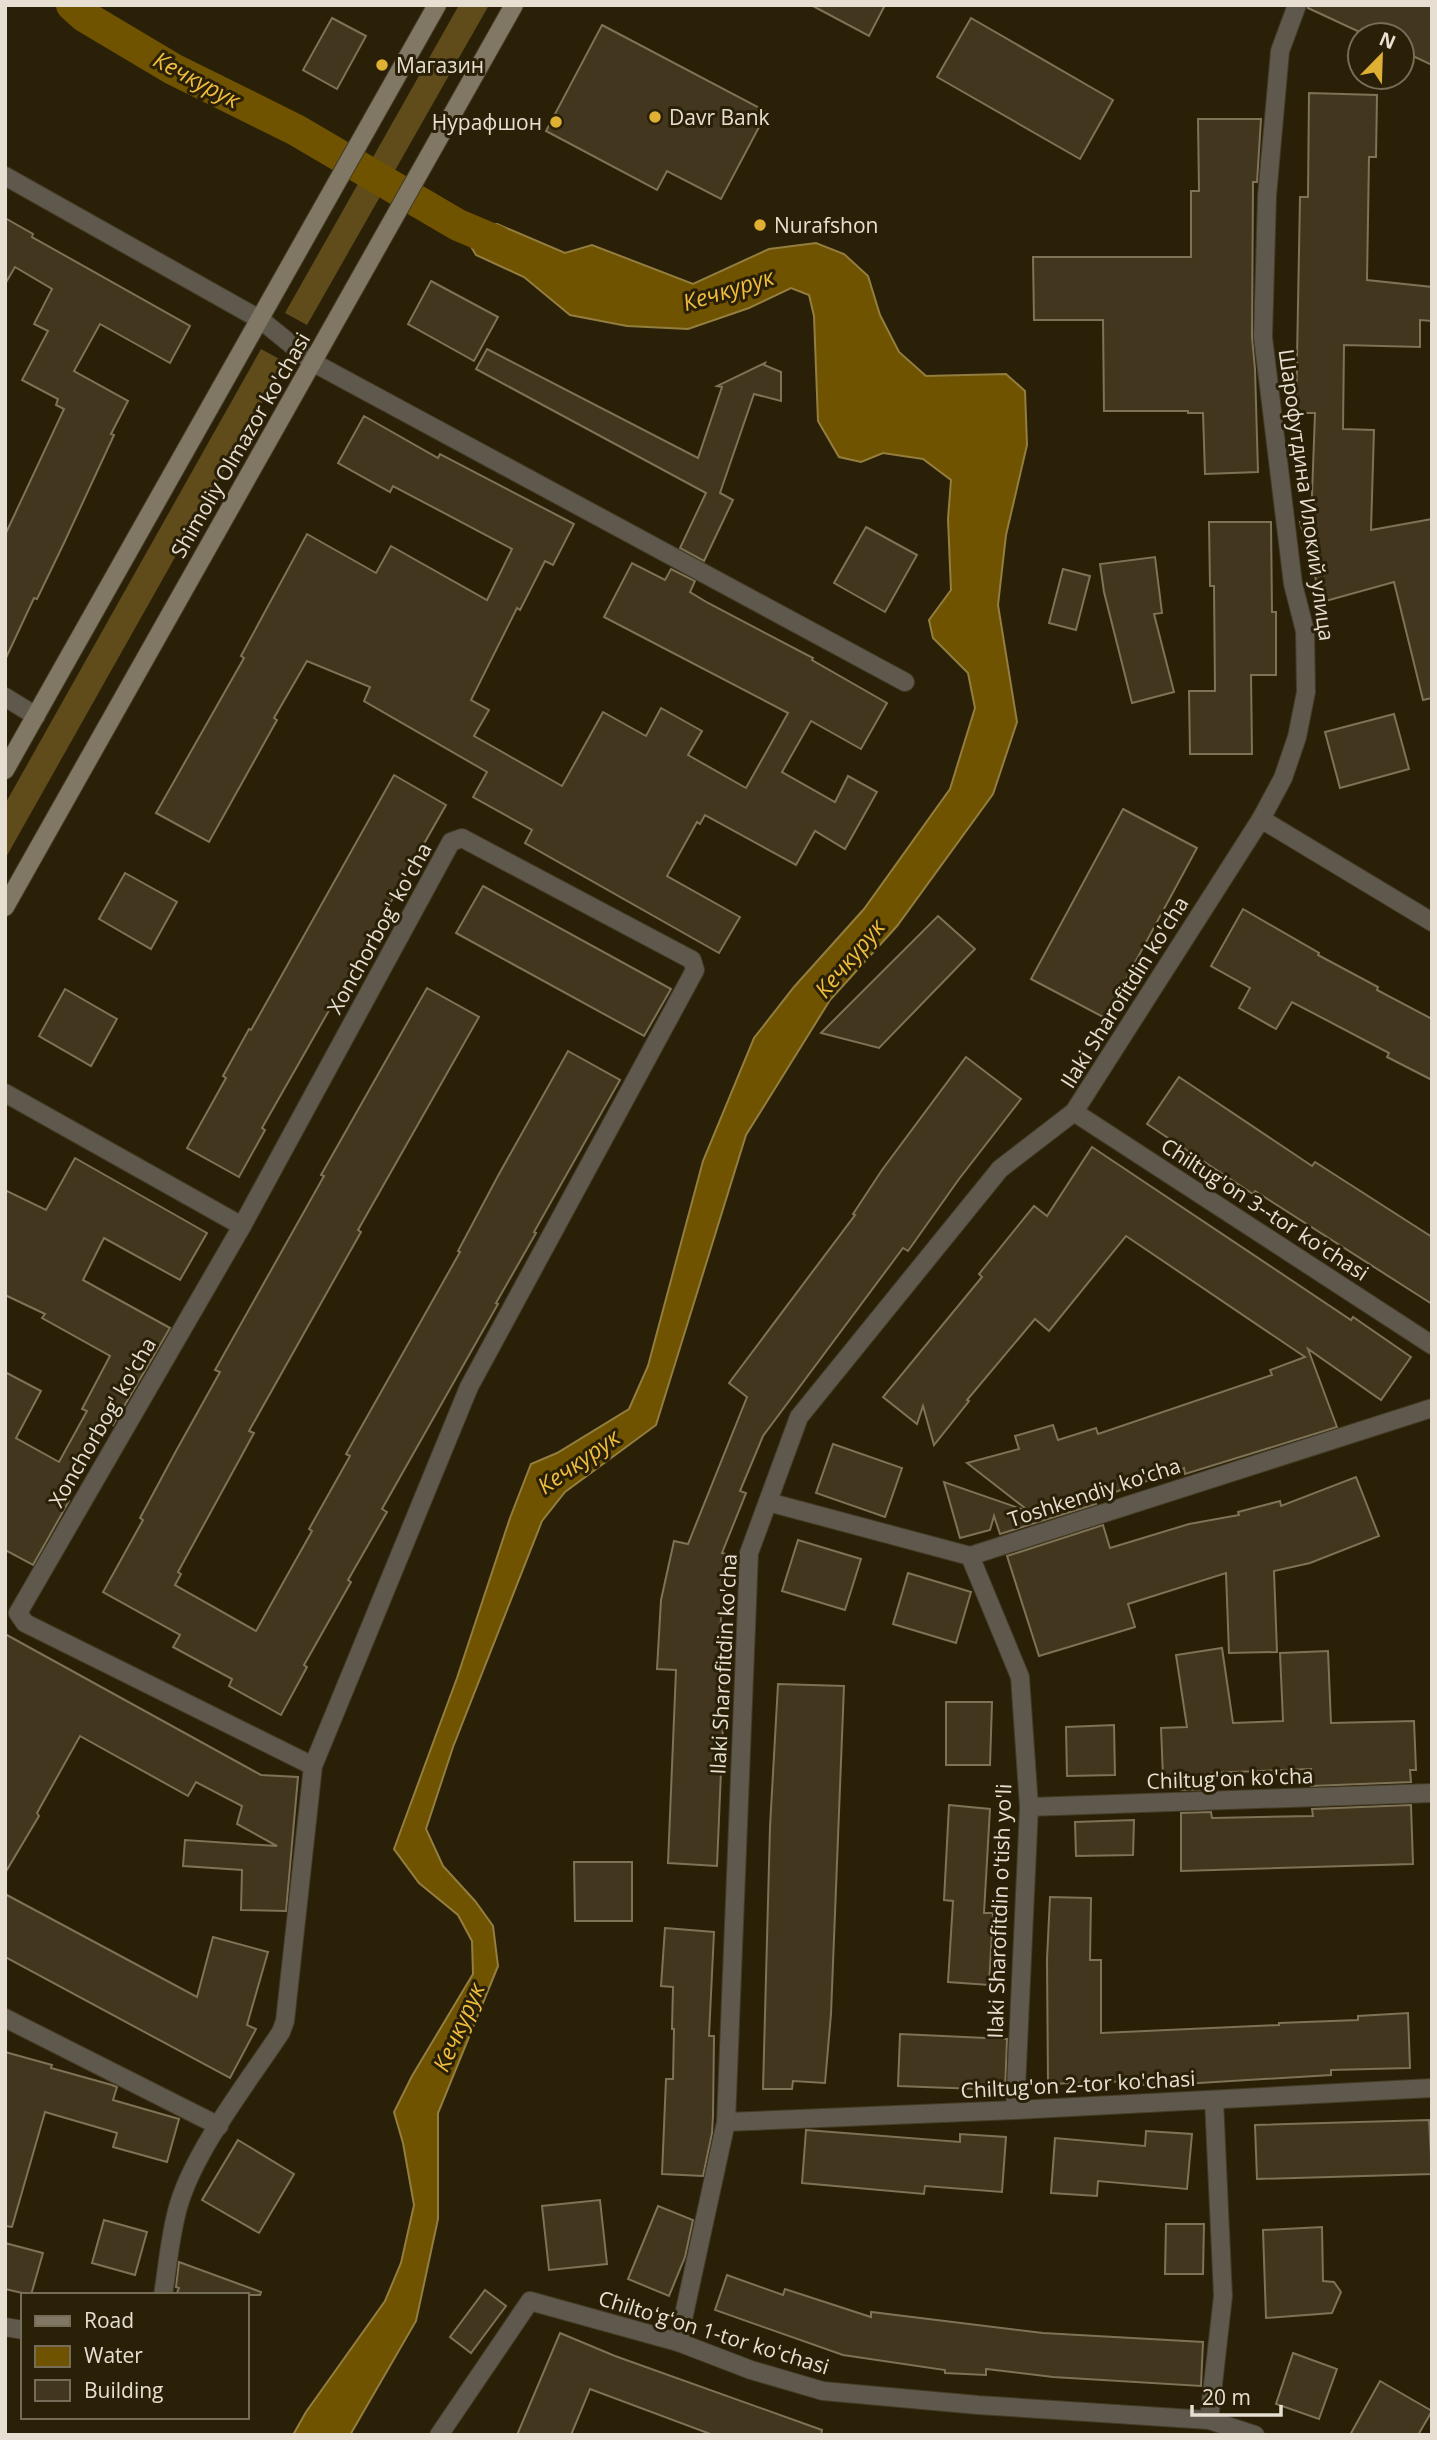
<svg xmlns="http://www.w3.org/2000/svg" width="1437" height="2440" viewBox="0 0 1437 2440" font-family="'Open Sans',sans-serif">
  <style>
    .forest { fill: #604c1b }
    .water { fill: #6f5300; stroke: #937d3f; stroke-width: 2 }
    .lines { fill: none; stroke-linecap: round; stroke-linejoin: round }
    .canal { stroke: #6f5300; stroke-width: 32 }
    .building { fill: #42371e; stroke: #7e7257; stroke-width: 2 }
    .minor-casing { stroke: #443b23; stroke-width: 20 }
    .secondary-casing { stroke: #443b23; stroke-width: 20 }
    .minor { stroke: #5e584d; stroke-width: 18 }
    .secondary { stroke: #807765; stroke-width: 18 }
    .poi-dot { fill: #e0b034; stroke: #2a2007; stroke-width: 2.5 }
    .labels { text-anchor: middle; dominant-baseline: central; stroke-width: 6; stroke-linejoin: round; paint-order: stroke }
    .poi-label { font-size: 21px; fill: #e7e0d2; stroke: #2a2007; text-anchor: start }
    .street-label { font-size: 21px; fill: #e7e0d2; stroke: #2a2007 }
    .water-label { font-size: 23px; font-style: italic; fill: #efbd3e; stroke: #2a2007 }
  </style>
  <rect width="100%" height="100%" fill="#2a2007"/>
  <!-- forest -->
  <g class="forest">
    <path d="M459 5H489L307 325 285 313Z"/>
    <path d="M261 349 285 362 5 859V804Z"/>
  </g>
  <!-- water -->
  <path class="water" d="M497 224 565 253 592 245 693 284 769 249 816 243 844 254 868 276 880 315 899 352 926 376 1006 374 1025 391 1027 445 1006 535 998 605 1017 722 993 794 897 926 830 1000 746 1135 656 1425 565 1492 542 1521 453 1747 426 1829 443 1866 475 1901 493 1926 498 1966 438 2113V2219L416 2321 350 2435H293L306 2412 385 2301 401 2263 414 2205 403 2143 394 2112 412 2076 473 1974 472 1941 458 1915 419 1883 394 1849 457 1678 510 1518 531 1464 557 1453 629 1409 648 1366 703 1161 754 1038 794 987 864 909 950 789 975 708 968 673 933 638 929 620 951 590 948 519 951 480 923 459 883 453 861 462 839 457 818 421 814 316 809 295 791 288 749 308 688 329 627 326 570 315 524 277 476 255 458 225Z"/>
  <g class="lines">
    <!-- canal -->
    <path class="canal" d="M72 5 84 16 173 69 296 130 458 225 496 241"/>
  </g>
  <!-- building -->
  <g class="building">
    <path d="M811 5H885L869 36Z"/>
    <path d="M1308 5H1432V65L1402 51V35H1366L1308 8Z"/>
    <path d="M332 18 366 36 337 89 303 70Z"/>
    <path d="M971 18 1113 100 1080 159 937 77Z"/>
    <path d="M602 25 767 112 721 199 667 171 657 190 546 131Z"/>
    <path d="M1309 93 1377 95 1376 157H1369L1367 280 1432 287V321L1420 320V347L1344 345 1343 429 1374 430 1371 530 1432 519V698L1423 700 1394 582 1322 602 1300 522H1311L1315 413H1296L1300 197H1308Z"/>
    <path d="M1198 119H1261L1257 182H1253L1252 337 1255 369 1258 472 1205 474 1203 413H1188V411H1104L1103 320H1034L1033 257H1191V191H1199Z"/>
    <path d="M5 218 33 234 32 237 190 326 170 363 100 324 74 371 128 401 111 434 114 435 64 543 37 599 34 598 5 660V535L64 409 56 405 58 399 22 380 48 331 34 324 52 289 15 267 5 284Z"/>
    <path d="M431 281 498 317 474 361 408 324Z"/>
    <path d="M487 349 698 458 722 387 717 386 765 363 764 365 781 372V401L754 394 720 493 733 500 704 561 680 548 706 493 476 369Z"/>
    <path d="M364 416 438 458 440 454 574 524 553 565 545 561 520 610 517 608 471 700 489 710 474 736 562 786 603 712 646 736 661 708 702 731 688 755 746 788 788 713 604 617 632 563 665 580 671 569 695 581 690 592 708 603 813 658 812 660 887 703 861 749 811 721 782 772 835 802 848 776 877 792 845 849 815 831 796 865 705 815 700 824 697 822 667 876 740 917 719 953 525 843 532 830 473 797 487 772 364 701 370 687 307 661 274 718 277 720 209 842 156 813 244 658 241 656 307 534 376 573 391 546 487 600 512 549 393 486 390 492 338 463Z"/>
    <path d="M1209 522H1271L1272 612H1276V675H1251L1252 754H1190L1189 691H1215L1214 586H1210Z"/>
    <path d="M866 527 917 555 885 612 834 583Z"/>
    <path d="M1155 557 1162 613 1154 614 1174 692 1132 703 1104 592 1100 564Z"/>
    <path d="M1063 569 1090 576 1076 630 1049 623Z"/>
    <path d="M1394 714 1409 769 1340 788 1325 732Z"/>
    <path d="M394 775 446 805 262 1128 265 1130 239 1177 187 1148 226 1078 223 1076 249 1029 251 1030Z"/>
    <path d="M1123 809 1197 848 1105 1018 1031 979Z"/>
    <path d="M125 873 177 902 151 949 99 919Z"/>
    <path d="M483 886 671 989 644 1036 456 933Z"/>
    <path d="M1243 909 1319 953 1318 955 1378 987 1377 990 1432 1019V1080L1387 1057 1389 1053 1292 1002 1276 1029 1239 1008 1250 988 1211 966Z"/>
    <path d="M938 916 975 949 879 1048 821 1033Z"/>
    <path d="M427 988 479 1017 358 1230 361 1232 249 1431 254 1433 178 1572 181 1574 175 1585 256 1631 312 1531 309 1529 350 1456 346 1454 460 1252 458 1251 499 1174 568 1051 620 1080 534 1232 536 1233 496 1303 498 1304 382 1509 387 1512 348 1580 351 1582 304 1665 307 1667 281 1715 229 1686 232 1679 173 1647 180 1635 103 1592 143 1520 140 1518 176 1451 220 1372 215 1370 324 1176 321 1175Z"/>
    <path d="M65 989 117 1019 91 1066 39 1036Z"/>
    <path d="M966 1057 1021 1099 959 1179 908 1251 903 1248 763 1436 740 1491 746 1493 722 1553 730 1555 721 1617 718 1676H725L717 1866 668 1863 676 1670 657 1669 661 1600 674 1541 688 1544 747 1397 729 1383 855 1215 853 1214 882 1170Z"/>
    <path d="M1179 1077 1312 1166 1315 1162 1432 1237V1304L1255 1191 1253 1194 1147 1124Z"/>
    <path d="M1092 1147 1351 1320 1353 1317 1411 1357 1381 1400 1308 1349 1337 1427 1185 1474 1184 1468 1095 1499 1096 1504 1000 1534 994 1516 990 1530 960 1538 944 1482 1030 1512 967 1463 1019 1449 1015 1436 1053 1425 1058 1440 1096 1428 1098 1434 1272 1375 1270 1370 1305 1357 1126 1236 1049 1331 1035 1319 967 1400 969 1401 934 1445 923 1406 917 1424 883 1397 982 1277 979 1274 1034 1206 1047 1216Z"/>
    <path d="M75 1158 207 1233 180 1280 104 1238 83 1280 170 1328 113 1425 108 1422 66 1498 69 1501 33 1565 5 1550V1372L41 1391 16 1438 59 1462 87 1411 82 1409 110 1356 42 1318 45 1314 5 1295V1190L46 1210Z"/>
    <path d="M833 1444 902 1468 885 1517 816 1493Z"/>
    <path d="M1356 1477 1379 1536 1310 1563 1274 1571 1277 1652 1229 1653 1226 1573 1128 1604 1135 1627 1039 1656 1007 1556 1103 1525 1110 1548 1189 1524 1239 1515 1238 1512 1280 1501 1281 1506Z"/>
    <path d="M798 1540 861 1559 845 1610 782 1591Z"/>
    <path d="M908 1573 971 1592 956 1643 893 1624Z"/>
    <path d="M5 1634 261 1775 298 1777 286 1911 241 1910 242 1870 183 1866 185 1840 277 1846 237 1824 242 1806 196 1782 188 1796 80 1736 37 1813 39 1816 5 1873Z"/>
    <path d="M1222 1648 1233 1723 1283 1721 1280 1653 1328 1651 1331 1723 1414 1721 1416 1770H1410L1411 1782 1311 1786V1769L1210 1773 1211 1789 1181 1790V1777H1163L1161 1728 1187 1727 1176 1655Z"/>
    <path d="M778 1684 844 1686 831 2014 825 2083 793 2081 792 2089H763L770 1827Z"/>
    <path d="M946 1702H992L990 1765H946Z"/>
    <path d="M1114 1725 1115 1775 1067 1776 1066 1727Z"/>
    <path d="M949 1805 990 1809 984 1913H993L989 1985 948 1982 953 1901 944 1900Z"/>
    <path d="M1411 1805 1413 1864 1181 1871V1813L1211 1812 1212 1818 1313 1816 1312 1809Z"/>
    <path d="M1134 1820 1133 1855 1076 1856 1075 1822Z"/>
    <path d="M574 1862H632V1921H575Z"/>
    <path d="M5 1894 197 1997 213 1937 268 1952 247 2025 256 2029 230 2078 5 1957Z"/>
    <path d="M1050 1897 1091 1898 1090 1960H1101V2033L1279 2025V2023L1358 2020V2016L1408 2013 1410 2068 1331 2070V2075L1183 2084 1134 2085 1133 2081 1048 2084 1047 1959Z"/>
    <path d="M665 1928 714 1932 709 2036H714L713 2116 712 2133 703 2176 662 2174 666 2079H673L674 2029H672L673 1987 661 1986Z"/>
    <path d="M900 2034 1007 2039 1005 2090 898 2086Z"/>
    <path d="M5 2052 52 2065 51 2068 112 2085 117 2087 113 2100 179 2119 167 2162 113 2147 117 2133 45 2112 12 2227 5 2226Z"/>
    <path d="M1429 2120 1432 2174 1257 2179 1255 2125Z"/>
    <path d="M806 2130 960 2142V2134L1006 2137 1002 2192 925 2186 924 2194 802 2183Z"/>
    <path d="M1146 2131 1192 2134 1187 2189 1098 2181 1097 2196 1051 2193 1055 2138 1145 2146Z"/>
    <path d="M238 2140 294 2174 259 2233 202 2200Z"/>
    <path d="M600 2200 607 2264 549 2270 542 2206Z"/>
    <path d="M658 2206 693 2220 685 2257 669 2296 628 2279Z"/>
    <path d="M104 2220 147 2232 135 2275 92 2263Z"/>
    <path d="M1166 2224H1204L1203 2274H1165Z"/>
    <path d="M1322 2227 1323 2281 1334 2282 1341 2292 1332 2313 1266 2318 1263 2230Z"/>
    <path d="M5 2243 43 2253 31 2295 5 2289Z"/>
    <path d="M179 2262 261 2292 260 2295H176L179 2288 176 2287Z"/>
    <path d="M727 2275 783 2295 785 2289 871 2317V2312L1043 2333 1203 2342 1201 2386 1053 2377 986 2369V2375L945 2373V2370L843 2355 715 2310Z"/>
    <path d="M485 2290 506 2306 471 2353 450 2337Z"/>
    <path d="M560 2333 615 2356 822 2430 821 2435H713L590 2389 571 2435H517Z"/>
    <path d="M1293 2353 1337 2369 1319 2419 1276 2404Z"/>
    <path d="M1380 2381 1432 2411 1418 2435H1350Z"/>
  </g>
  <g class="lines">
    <defs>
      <g id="minor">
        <path d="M5 176 261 320 314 363 905 682"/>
        <path d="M5 697 36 716"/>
        <path d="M1261 819 1432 922"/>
        <path d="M5 1093 242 1226"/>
        <path d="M1074 1112 1432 1345"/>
        <path d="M768 1502 970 1556 1432 1408"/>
        <path d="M970 1556 1020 1677 1029 1807 1015 2110"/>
        <path d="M1029 1807 1432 1793"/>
        <path d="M5 2018 219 2126"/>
        <path d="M726 2122 1015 2110 1432 2088"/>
        <path d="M163 2295C168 2265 170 2233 179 2204 196 2148 248 2082 281 2032L285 2021 313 1766 469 1387 695 970 692 960 462 838 451 842 242 1226 18 1613 25 1623 313 1766"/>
        <path d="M5 2327 23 2330"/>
        <path d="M678 2342 726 2122 749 1553 799 1417 1000 1169 1074 1112 1261 819 1283 778 1297 737 1306 692 1305 631 1293 584 1263 337 1267 196 1280 51 1297 5"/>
        <path d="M1209 2420 1223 2296 1214 2100"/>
        <path d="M439 2435 530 2301 678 2342 751 2370 823 2391 978 2405 1209 2420 1255 2435"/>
      </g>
      <g id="secondary">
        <path d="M5 770 437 5"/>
        <path d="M5 907 514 5"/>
      </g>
    </defs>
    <!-- minor casing -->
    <use href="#minor" class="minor-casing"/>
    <!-- secondary casing -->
    <use href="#secondary" class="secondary-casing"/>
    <!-- minor -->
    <use href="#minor" class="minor"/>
    <!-- secondary -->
    <use href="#secondary" class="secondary"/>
  </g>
  <!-- markers -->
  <g class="poi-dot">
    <circle cx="382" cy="65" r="7"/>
    <circle cx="655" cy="117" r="7"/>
    <circle cx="556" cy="122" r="7"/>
    <circle cx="760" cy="225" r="7"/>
  </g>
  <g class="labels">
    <!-- poi labels -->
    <g class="poi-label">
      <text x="396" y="65">Магазин</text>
      <text x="669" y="117">Davr Bank</text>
      <text x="542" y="122" text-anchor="end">Нурафшон</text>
      <text x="774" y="225">Nurafshon</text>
    </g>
    <!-- street labels -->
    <g class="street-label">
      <text transform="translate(240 445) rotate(-60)">Shimoliy Olmazor ko'chasi</text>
      <text transform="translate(1307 495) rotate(82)">Шарофутдина Илокий улица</text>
      <text transform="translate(379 928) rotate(-61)">Xonchorbog' ko'cha</text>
      <text transform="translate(1124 992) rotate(-58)">Ilaki Sharofitdin ko'cha</text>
      <text transform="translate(1265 1209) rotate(33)">Chiltug'on 3--tor koʻchasi</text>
      <text transform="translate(102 1422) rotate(-60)">Xonchorbog' ko'cha</text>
      <text transform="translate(1094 1492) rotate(-18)">Toshkendiy ko'cha</text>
      <text transform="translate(723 1664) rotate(-87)">Ilaki Sharofitdin ko'cha</text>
      <text transform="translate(1230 1778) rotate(-2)">Chiltug'on ko'cha</text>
      <text transform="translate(999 1911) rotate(-88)">Ilaki Sharofitdin o'tish yo'li</text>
      <text transform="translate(1078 2084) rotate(-3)">Chiltug'on 2-tor ko'chasi</text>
      <text transform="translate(714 2332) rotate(17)">Chiltoʻgʻon 1-tor koʻchasi</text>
    </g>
    <!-- water labels -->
    <g class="water-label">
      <text transform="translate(197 79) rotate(28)">Кечкурук</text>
      <text transform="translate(728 289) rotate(-17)">Кечкурук</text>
      <text transform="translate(849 958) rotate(-50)">Кечкурук</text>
      <text transform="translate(578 1461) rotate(-35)">Кечкурук</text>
      <text transform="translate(458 2027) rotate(-66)">Кечкурук</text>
    </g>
  </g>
  <!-- border -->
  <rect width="1437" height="2440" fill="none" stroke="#e7e0d2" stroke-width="14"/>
  <!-- legend -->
  <rect x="21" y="2293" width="228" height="126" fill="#2a2007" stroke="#766d58" stroke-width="2"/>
  <rect x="35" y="2316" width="35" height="10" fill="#807765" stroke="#766d58" stroke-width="2"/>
  <text x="84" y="2328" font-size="21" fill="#e7e0d2">Road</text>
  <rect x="35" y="2346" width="35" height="21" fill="#6f5300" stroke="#766d58" stroke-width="2"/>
  <text x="84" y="2363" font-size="21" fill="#e7e0d2">Water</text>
  <rect x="35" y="2380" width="35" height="21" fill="#42371e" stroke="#766d58" stroke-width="2"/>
  <text x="84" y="2398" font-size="21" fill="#e7e0d2">Building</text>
  <!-- north arrow -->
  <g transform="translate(1381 56) rotate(23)"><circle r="33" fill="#2a2007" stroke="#766d58" stroke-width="2"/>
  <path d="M0-5L12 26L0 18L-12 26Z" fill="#e0b034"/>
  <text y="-10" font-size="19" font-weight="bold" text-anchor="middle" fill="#e7e0d2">N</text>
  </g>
  <!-- scale -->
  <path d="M1192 2405v10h89v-10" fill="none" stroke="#e7e0d2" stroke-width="3.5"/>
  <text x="1202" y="2405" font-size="21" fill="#e7e0d2" stroke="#2a2007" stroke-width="5" paint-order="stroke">20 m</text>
</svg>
